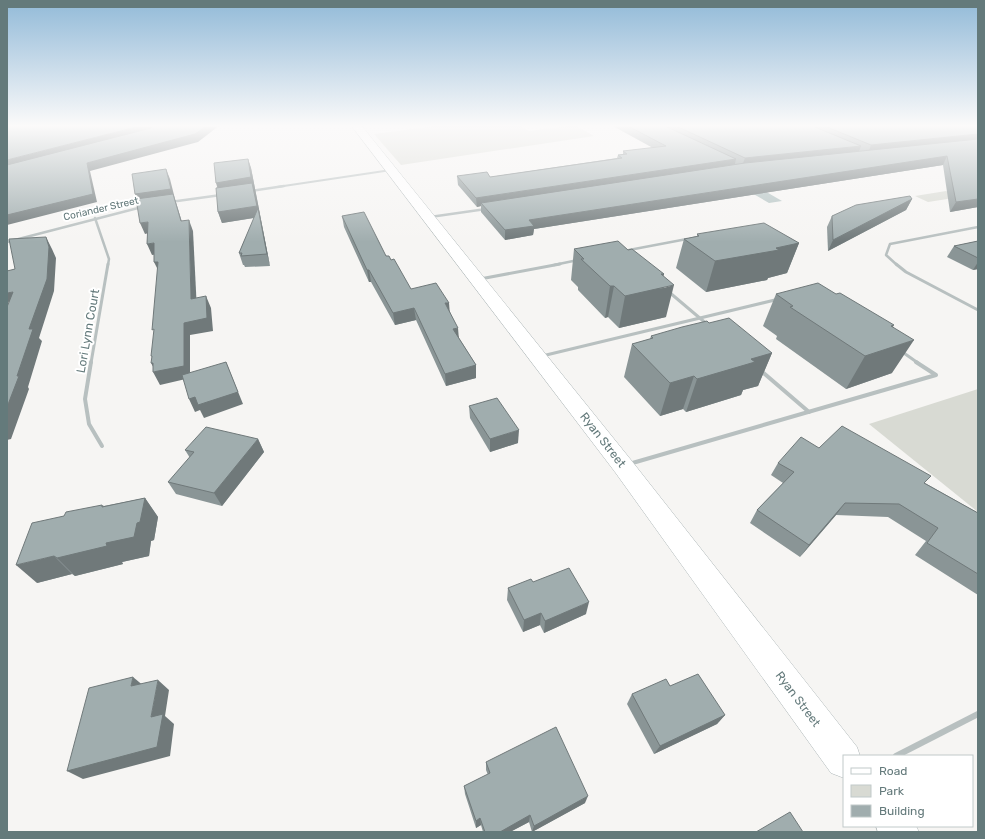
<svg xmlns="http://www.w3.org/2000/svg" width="985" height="839" viewBox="0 0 985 839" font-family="Rubik,sans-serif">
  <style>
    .green { fill: #d8dad3 }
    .water { fill: #b2c2c1 }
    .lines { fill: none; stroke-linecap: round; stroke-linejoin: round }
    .secondary-casing { stroke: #adb6b7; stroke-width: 1 }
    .street-far4 { stroke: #b8c0c0; stroke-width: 2 }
    .street-far3 { stroke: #b8c0c0; stroke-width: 2.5 }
    .street-far2 { stroke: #b8c0c0; stroke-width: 3 }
    .street-far1 { stroke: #b8c0c0; stroke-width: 4 }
    .street { stroke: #b8c0c0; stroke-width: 6 }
    .secondary { fill: #fff; fill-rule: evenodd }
    .wall { fill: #8a9596 }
    .shaded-wall { fill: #70797a }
    .building { fill: #a0adae; stroke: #70797a }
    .labels { text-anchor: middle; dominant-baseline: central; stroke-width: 4; stroke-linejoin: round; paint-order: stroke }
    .far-street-label { font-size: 10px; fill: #647a7b; stroke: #fff }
    .street-label { font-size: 12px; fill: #647a7b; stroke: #fff }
  </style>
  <rect width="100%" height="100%" fill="#f6f5f3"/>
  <!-- green -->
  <g class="green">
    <path d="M443 125H519L529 131 575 125 594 136 401 165 374 134Z"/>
    <path d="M946 191 960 197 928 202 915 196Z"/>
    <path d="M978 389V512L869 424Z"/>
  </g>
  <!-- water -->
  <path class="water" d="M763 190 782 201 769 203 750 192Z"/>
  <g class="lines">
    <defs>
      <g id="secondary">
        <path d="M351 125H361L631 460 857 747 860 756H844V778L831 773 615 472Z"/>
        <path d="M876 826H916L919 832H878Z"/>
      </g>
    </defs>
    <!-- secondary casing -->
    <use href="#secondary" class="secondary-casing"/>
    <!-- street-far4 -->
    <path class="street-far4" d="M277 187 391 170"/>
    <!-- street-far3 -->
    <g class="street-far3">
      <path d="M250 191 284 186"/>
      <path d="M170 202 221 195"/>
      <path d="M430 217 486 209"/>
      <path d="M95 218 109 259 108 265"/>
      <path d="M7 242 142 207"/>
      <path d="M629 250 687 239"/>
      <path d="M554 265 578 260"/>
      <path d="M897 265 886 255 890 244 978 227"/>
    </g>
    <!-- street-far2 -->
    <g class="street-far2">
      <path d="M896 264 906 272 978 310"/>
      <path d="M480 279 560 264"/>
      <path d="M669 292 708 325"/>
      <path d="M901 351 918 363"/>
      <path d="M542 356 779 299"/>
      <path d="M91 363 108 264"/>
    </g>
    <!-- street-far1 -->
    <g class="street-far1">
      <path d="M91 362 85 399 89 424 102 446"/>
      <path d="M760 370 809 412"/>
      <path d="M629 464 936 375 916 362"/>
    </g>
    <!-- street -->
    <path class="street" d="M896 756 978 714"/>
    <!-- secondary -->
    <use href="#secondary" class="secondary"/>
  </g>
  <!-- wall -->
  <g class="wall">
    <path d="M611 125H978V207L950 212 943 165 534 229 533 235 505 240 481 212V206L477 207 458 185 457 176 490 177 617 158 618 155 623 154V151L653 148Z"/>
    <path d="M248 159 251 168 270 266 245 267 244 265H243L239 253 254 218 222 223 218 212 217 188Z"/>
    <path d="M912 199 906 210 828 251 827 227 832 216Z"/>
    <path d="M342 216 391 260 411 289 450 312 459 338 476 365V378L446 386 416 320 395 325 371 282H369L344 227Z"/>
    <path d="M697 234 799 243 787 273 768 278 767 280 706 292 676 268 684 239 697 236Z"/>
    <path d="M978 241V269L973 270 947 257 954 246Z"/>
    <path d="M574 249 628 250 664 274 663 276 666 317 619 328 608 317 605 318 578 290V287L571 280Z"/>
    <path d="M776 294 893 327 892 373 846 389 776 339 777 336 763 326Z"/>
    <path d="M709 323 772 353 758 386 743 390 741 395 686 412 683 409 660 416 624 377 632 344 650 339 651 336Z"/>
    <path d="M469 406 518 443 490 452 470 418Z"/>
    <path d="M258 439 264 452 222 506 176 494 168 482 190 458 185 450Z"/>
    <path d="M819 448 925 483 978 513V595L915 555 926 541 888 517 836 515 800 557 750 523 757 510 783 483 771 475 778 463Z"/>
    <path d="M145 498 158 517 154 540 151 541 149 556 122 562 123 564 75 576 72 574 37 583 64 516 102 505 104 506Z"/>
    <path d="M533 582 586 614 544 633 540 625 523 632 507 600 508 588Z"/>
    <path d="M670 686 725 715 717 724 654 754 627 704 632 694Z"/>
    <path d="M486 762 585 803 532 832 529 822 510 832H483L481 825 476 828 465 794 464 786 488 775 486 770Z"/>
  </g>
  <!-- shaded-wall -->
  <g class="shaded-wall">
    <path d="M144 125H151L153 131 7 169V160Z"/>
    <path d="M208 125H220L198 142 90 171 97 202 7 225V215L87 163Z"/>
    <path d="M978 134V141L868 153 871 145Z"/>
    <path d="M861 146 858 154 742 166 745 158Z"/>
    <path d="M947 156 943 165 534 229 533 235 505 240V230L529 220Z"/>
    <path d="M248 159 251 168 270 266 267 254 259 217 222 223 218 212 219 193 216 183Z"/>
    <path d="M736 159 734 168 481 203V206L477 207 476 198Z"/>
    <path d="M166 169 170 179 175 199 185 232 140 204 135 194Z"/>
    <path d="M912 199 906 210 828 251 833 240Z"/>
    <path d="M978 199V207L950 212 956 202Z"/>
    <path d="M189 220 193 231 197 311 191 299Z"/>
    <path d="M148 222 153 232 145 234 140 223Z"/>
    <path d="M46 237 52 249 56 258 54 291 39 338 42 341 28 387 29 389 11 439 7 440V407L17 376Z"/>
    <path d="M154 243 159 254 152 255 147 244Z"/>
    <path d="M799 243 787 273 768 278 767 280 706 292 715 261Z"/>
    <path d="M154 262H158L160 274Z"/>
    <path d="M978 262V269L973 270Z"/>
    <path d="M367 270H369L371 282H369Z"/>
    <path d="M661 274H664L660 289 674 285 666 317 619 328 625 296Z"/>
    <path d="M610 286H614L608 317 605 318Z"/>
    <path d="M13 292 11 306 7 300V293Z"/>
    <path d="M206 296 211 308 213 331 190 335V378L160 385 153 372H156L151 363 184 323Z"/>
    <path d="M445 303H449L450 315Z"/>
    <path d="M414 308 416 320 395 325 393 313Z"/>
    <path d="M894 325 879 351 914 340 892 373 846 389 865 356 891 326Z"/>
    <path d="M458 328 459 340 453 329Z"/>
    <path d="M772 353 758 386 743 390 741 395 686 412 697 379 751 359Z"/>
    <path d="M226 362 243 404 204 418 200 410 195 412 189 399Z"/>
    <path d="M476 365V378L446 386 445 374Z"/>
    <path d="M694 376 683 409 660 416 670 383Z"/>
    <path d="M519 430 518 443 490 452V439Z"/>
    <path d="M258 439 264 452 222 506 214 493Z"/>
    <path d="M145 498 158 517 154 540 151 541 149 556 122 562 123 564 75 576 57 558 106 543 137 523Z"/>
    <path d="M845 503 836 515 800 557 809 545Z"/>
    <path d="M54 556 72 574 37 583 16 565Z"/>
    <path d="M589 602 586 614 544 633 545 621Z"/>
    <path d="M541 613 540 625 523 632 524 620Z"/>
    <path d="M133 677 145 687 131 686Z"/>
    <path d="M158 680 169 690 165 716 174 724 170 756 83 779 67 771 151 717Z"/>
    <path d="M725 715 717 724 654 754 660 746Z"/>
    <path d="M588 796 585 803 532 832 534 826Z"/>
    <path d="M530 815 529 822 510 832H500Z"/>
    <path d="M480 818 481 825 476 828V821Z"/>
  </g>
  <!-- building -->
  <g class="building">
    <path d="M7 125H144L7 160Z"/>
    <path d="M152 125H208L195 134 87 163 93 194 7 215V165L151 128 153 126Z"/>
    <path d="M626 125H663L736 159 476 198 457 176 487 172 490 177 622 158 618 155 627 154 623 151 666 146Z"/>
    <path d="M674 125H810L861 146 745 158Z"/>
    <path d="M822 125H978V134L871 145Z"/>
    <path d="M978 139V199L956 202 947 156 529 220 534 226 505 230 481 203 745 163Z"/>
    <path d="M248 159 251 177 216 183 214 163Z"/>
    <path d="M166 169 171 189 135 194 132 174Z"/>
    <path d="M252 183 257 206 218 212 216 188Z"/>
    <path d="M173 194 181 221 189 220 191 299 206 296 207 318 184 323V366L153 372V363H151L152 356H151L154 329 152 330 158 262H154V243L147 244 148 222 140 223 136 199Z"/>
    <path d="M910 196 912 199 833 240 832 216 856 205Z"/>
    <path d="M258 208 267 254 241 256 242 253H239Z"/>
    <path d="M364 212 386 256H389L391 260 394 259 411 289 436 283 449 303H445L458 328 453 329 476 365 445 374 414 308 393 313 369 270H367L342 216Z"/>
    <path d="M764 223 799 243 776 248 779 250 715 261 684 239 699 236 697 234Z"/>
    <path d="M46 237 49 247 47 279 29 329H33L17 376H19L7 407V307L13 292 7 293V271L15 269 9 239Z"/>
    <path d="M618 241 628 250 632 249 664 274H661L674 285 625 296 614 286H610L581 259H584L574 249Z"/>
    <path d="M978 241V258L954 246Z"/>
    <path d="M818 283 836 294 840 293 894 325 891 326 914 340 865 356 790 307 793 306 776 294Z"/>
    <path d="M729 318 772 353 751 359 755 362 697 379 694 376 670 383 632 344 653 338 651 336 682 327 707 321 709 323Z"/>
    <path d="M226 362 238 392 198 405 195 397 189 399 182 375Z"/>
    <path d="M497 398 519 430 490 439 469 406Z"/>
    <path d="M842 426 931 476 924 483 978 513V574L927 543 938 528 899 504 845 503 809 545 757 510 794 472 778 463 801 437 819 448Z"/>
    <path d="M206 427 258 439 214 493 168 482 194 452 185 450Z"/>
    <path d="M145 498 140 522 137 523 134 537 106 543 107 546 57 558 54 556 16 565 32 523 64 516 66 512 102 505V507Z"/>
    <path d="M569 568 589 602 545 621 541 613 524 620 508 588 531 579 533 582Z"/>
    <path d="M698 674 725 715 660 746 632 694 666 679 670 686Z"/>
    <path d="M133 677 131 686 158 680 151 717 163 714 157 747 67 771 89 688Z"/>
    <path d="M556 727 588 796 534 826 530 815 500 832H485L480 818 476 821 464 786 490 773 486 762Z"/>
    <path d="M790 812 803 832H756Z"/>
  </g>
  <!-- sky -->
  <linearGradient id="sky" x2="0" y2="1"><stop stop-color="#92bad8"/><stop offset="0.52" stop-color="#fbfafa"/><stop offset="1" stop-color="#fbfafa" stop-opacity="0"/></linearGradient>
  <rect width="985" height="242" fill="url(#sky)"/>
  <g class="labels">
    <!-- far-street labels -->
    <g class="far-street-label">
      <text transform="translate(101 209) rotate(-13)">Coriander Street</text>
    </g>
    <!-- street labels -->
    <g class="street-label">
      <text transform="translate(88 331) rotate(-80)">Lori Lynn Court</text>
      <text transform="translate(603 440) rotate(52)">Ryan Street</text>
      <text transform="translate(798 699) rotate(53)">Ryan Street</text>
    </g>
  </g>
  <!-- border -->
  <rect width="985" height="839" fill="none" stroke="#647a7b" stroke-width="16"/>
  <!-- legend -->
  <rect x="843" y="755" width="130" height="72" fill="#ffffff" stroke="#c1caca"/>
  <rect x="851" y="768" width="20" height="6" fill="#ffffff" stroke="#c1caca"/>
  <text x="879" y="775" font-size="12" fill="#647a7b">Road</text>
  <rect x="851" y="785" width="20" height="12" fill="#d8dad3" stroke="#c1caca"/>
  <text x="879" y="795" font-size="12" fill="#647a7b">Park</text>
  <rect x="851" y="805" width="20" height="12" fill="#a0adae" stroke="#c1caca"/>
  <text x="879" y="815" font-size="12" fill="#647a7b">Building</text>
</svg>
